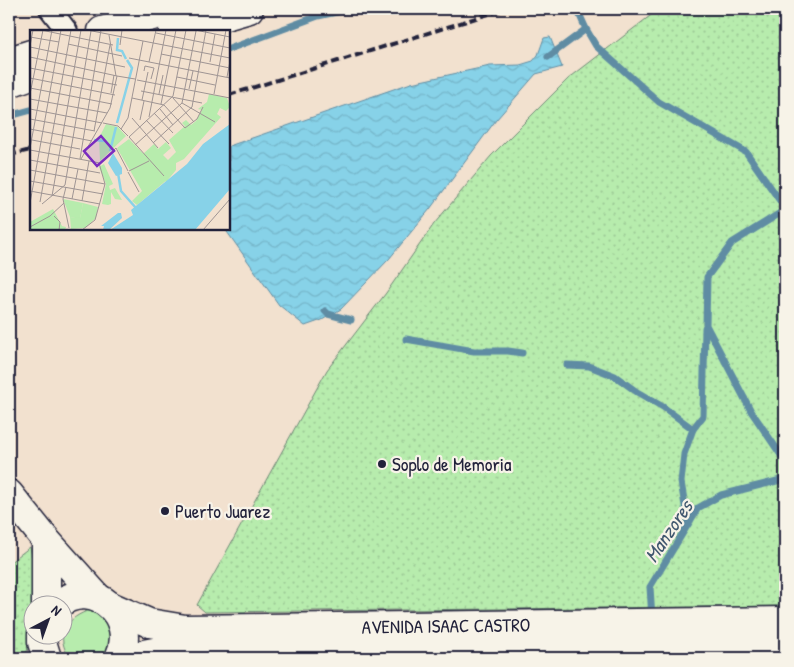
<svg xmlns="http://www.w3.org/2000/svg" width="794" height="667" viewBox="0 0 794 667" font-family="'Patrick Hand',sans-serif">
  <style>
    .green { fill: #b7ecad; stroke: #6c8774 }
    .park { fill: url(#park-dots); stroke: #6c8774 }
    .water { fill: url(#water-waves); stroke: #5f8ca3 }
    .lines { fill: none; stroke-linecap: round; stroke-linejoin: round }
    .stream { stroke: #5f8ca3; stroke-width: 7 }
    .street-casing { stroke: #22223b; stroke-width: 24 }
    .secondary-casing { stroke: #22223b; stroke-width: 31 }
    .street { stroke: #f7f3e8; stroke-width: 20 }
    .secondary { stroke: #f7f3e8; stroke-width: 28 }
    .rail { stroke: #22223b; stroke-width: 4; stroke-dasharray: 8 4; stroke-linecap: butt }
    .poi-dot { fill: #22223b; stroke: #f7f3e8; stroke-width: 2 }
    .labels { text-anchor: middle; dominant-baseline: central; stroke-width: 4.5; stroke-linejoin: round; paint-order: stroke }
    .poi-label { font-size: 19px; fill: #22223b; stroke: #f7f3e8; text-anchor: start }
    .street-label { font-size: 19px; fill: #22223b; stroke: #f7f3e8 }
    .water-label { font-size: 20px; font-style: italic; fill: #40576f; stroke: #f7f3e8 }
    .inset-river { fill: none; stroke: #87d2e8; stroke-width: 2.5 }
    .inset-road { fill: none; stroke: #9f9594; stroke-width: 1 }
    .view { fill: #7b2cbf; fill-opacity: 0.15; stroke: #7b2cbf; stroke-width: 2.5 }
    .inset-edge { fill: none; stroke: #22223b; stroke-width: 2.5 }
  </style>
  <defs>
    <pattern id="park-dots" width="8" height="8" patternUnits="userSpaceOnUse" patternTransform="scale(1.25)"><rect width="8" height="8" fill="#b7ecad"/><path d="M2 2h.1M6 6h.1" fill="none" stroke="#9dca96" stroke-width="1.8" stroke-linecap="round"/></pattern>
    <pattern id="water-waves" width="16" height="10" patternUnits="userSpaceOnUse" patternTransform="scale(1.25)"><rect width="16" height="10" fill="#87d2e8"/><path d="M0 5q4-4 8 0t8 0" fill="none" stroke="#74b4c8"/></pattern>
  </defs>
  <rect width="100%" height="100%" fill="#f2e1cf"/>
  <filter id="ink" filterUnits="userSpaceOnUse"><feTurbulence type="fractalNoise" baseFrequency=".02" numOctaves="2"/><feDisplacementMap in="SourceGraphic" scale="10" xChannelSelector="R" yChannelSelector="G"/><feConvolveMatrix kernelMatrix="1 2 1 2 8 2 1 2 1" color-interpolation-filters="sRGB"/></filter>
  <g filter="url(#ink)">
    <!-- green -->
    <path class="green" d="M87 611 99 612 110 618 112 658H70C55 637 64 620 87 611Z"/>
    <!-- park -->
    <g class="park">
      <path d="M659 9H785V606L205 612 197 605 327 370 386 293 434 224 491 156 568 79Z"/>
      <path d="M30 547C36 581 36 625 25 658H9V563Z"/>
    </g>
    <!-- water -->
    <path class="water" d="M550 37 562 67 536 74 496 120 430 209 389 259 341 309 322 320 305 326 279 305 225 229H229V146L411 83 490 66 520 65 533 61 538 55 544 38Z"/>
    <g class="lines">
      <!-- stream -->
      <g class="stream">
        <path d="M577 9 586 29 596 46 659 102 746 152 785 208"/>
        <path d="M229 49 318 16 350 9"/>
        <path d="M548 57 586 29"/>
        <path d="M9 116 31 110"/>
        <path d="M785 210 732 243 707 277 706 325 751 411 785 461"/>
        <path d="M325 311 328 314 351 320"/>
        <path d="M406 339 474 351H508L522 353"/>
        <path d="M567 365 589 366 615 376 637 392 663 407 693 429 684 454 681 482 688 524"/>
        <path d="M693 429 703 416 705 328"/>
        <path d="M652 618 650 587 698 508 721 495 785 479"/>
      </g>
      <defs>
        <path id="street" d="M50 9 67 31"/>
        <g id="secondary">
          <path d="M102 31 176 9"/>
          <path d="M173 31 249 9"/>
          <path d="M9 61 31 54"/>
          <path d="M9 83 31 75"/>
          <path d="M9 494 46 540 99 599"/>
          <path d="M46 604V540"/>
          <path d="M58 604C94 577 139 617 119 658"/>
          <path id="s1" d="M110 606 149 623 185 629 785 621"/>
          <path d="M42 634V642L47 658"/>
          <path d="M132 658C155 649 181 649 205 648L507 645 785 640"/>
        </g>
      </defs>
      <!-- street casing -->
      <use href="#street" class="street-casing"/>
      <!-- secondary casing -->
      <use href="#secondary" class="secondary-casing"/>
      <!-- street -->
      <use href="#street" class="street"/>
      <!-- secondary -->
      <use href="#secondary" class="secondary"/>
      <!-- rail -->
      <g class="rail">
        <path d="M229 95 505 9"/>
        <path d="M9 155 31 150"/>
      </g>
    </g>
  </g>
  <!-- markers -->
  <g class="poi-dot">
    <circle cx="382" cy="464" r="5"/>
    <circle cx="165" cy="511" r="5"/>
  </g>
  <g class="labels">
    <!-- poi labels -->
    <g class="poi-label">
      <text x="392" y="464">Soplo de Memoria</text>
      <text x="175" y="511">Puerto Juarez</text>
    </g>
    <!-- street labels -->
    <g class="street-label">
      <text stroke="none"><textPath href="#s1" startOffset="340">AVENIDA ISAAC CASTRO</textPath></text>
    </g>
    <!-- water labels -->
    <g class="water-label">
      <text transform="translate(668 531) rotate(-56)">Manzores</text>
    </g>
  </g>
  <!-- overview -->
  <g transform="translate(30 30)">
    <rect width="200" height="200" fill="#f2e1cf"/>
    <path d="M179 64 197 68 200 77 196 81 190 78 187 84 191 87 154 129 146 133V140L136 152 113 124 124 114 128 119 136 112 141 118 133 125 138 130 146 122 139 110 155 96 152 93 156 90 161 95 166 91 172 80 168 79 177 72ZM33 169 53 173 50 189 40 187Z" fill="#b7ecad"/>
    <path d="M76 94 88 97 96 106 70 131 69 108ZM99 109 138 149 107 175 102 171 112 161 87 118ZM74 134 83 154 79 156 80 160 85 158 92 170 85 169 81 162V174L78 175 72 174 76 154 69 137ZM53 173 68 177 66 188 55 198 41 199 40 187 50 188ZM23 179 32 196 36 197 35 200H0V192Z" fill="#b7ecad"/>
    <path d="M200 94V159L165 200H80L103 185 101 180 157 134 173 114ZM83 123 92 138V144L86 146 78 133ZM88 183H91L92 188 79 200H73L74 196H71Z" fill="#87d2e8"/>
    <path class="inset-river" d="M88 8 87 20 92 21 96 29M87 93 102 38 97 30M64 110 75 111 80 116M80 121 86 97M88 143 91 161 106 178"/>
    <path class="inset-road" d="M11 0 83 15M57 0 200 28M165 0 200 7M126 3 200 18M79 5 86 46M0 7 29 12M38 14 92 26M90 15 92 0M0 16 3 0M0 17 95 37M131 24 200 38M0 27 87 46M99 28 200 48M119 32 126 0M180 32 185 4M0 38 87 55M114 41 115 36 124 38 121 49M147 47 185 55M197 47 200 31M0 48 85 65M107 50 200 68M0 58 82 74M159 59 163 41M111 61 172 73M81 63 84 45M0 64 13 0M129 64 133 45M184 64 196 0M102 68 134 75 155 98 167 89 173 77M143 68 164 92M0 69 77 83M112 70 118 42M152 73 185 92M131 74 146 0M0 79 72 93M130 79 143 95M124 83 143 103M119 87 136 0M102 88 128 118M0 89 65 101M110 90 114 71M116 90 139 114M73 93 88 96 98 106M0 99 62 111M91 99 98 88 113 11M64 101 80 15M99 107 134 146M99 107 143 66 156 0M2 110 50 119M123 113 162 77 176 0M105 115 152 73 166 1M0 118 22 0M86 118 98 141M0 120 65 132M50 129 71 0M51 129 80 78 87 46 105 49M0 130 70 143M69 134 86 118M0 140 75 154M99 141 119 131M98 142 109 162M0 151 73 164M36 157 33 169 39 198M0 161 70 174M22 166 51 0M42 169 48 139M52 171 59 131M10 172 41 0M0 173 31 0M12 174 35 155 61 1M24 186 30 192 29 200M0 197 20 186 34 173M52 200 65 190 75 154 69 133 65 132M173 200 200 169"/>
    <path class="view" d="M71 106 84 121 67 136 54 121Z"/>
    <rect width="200" height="200" class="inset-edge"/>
  </g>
  <!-- margin -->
  <rect width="794" height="667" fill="none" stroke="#f7f3e8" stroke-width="30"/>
  <rect x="15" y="15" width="764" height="637" fill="none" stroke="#22223b" stroke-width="2" filter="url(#ink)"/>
  <!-- north arrow -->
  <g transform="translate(48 620) rotate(41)"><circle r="24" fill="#f7f3e8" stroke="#a29fa3"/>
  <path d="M0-4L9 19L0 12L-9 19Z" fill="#22223b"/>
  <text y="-8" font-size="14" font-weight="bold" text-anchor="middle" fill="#22223b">N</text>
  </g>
</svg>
